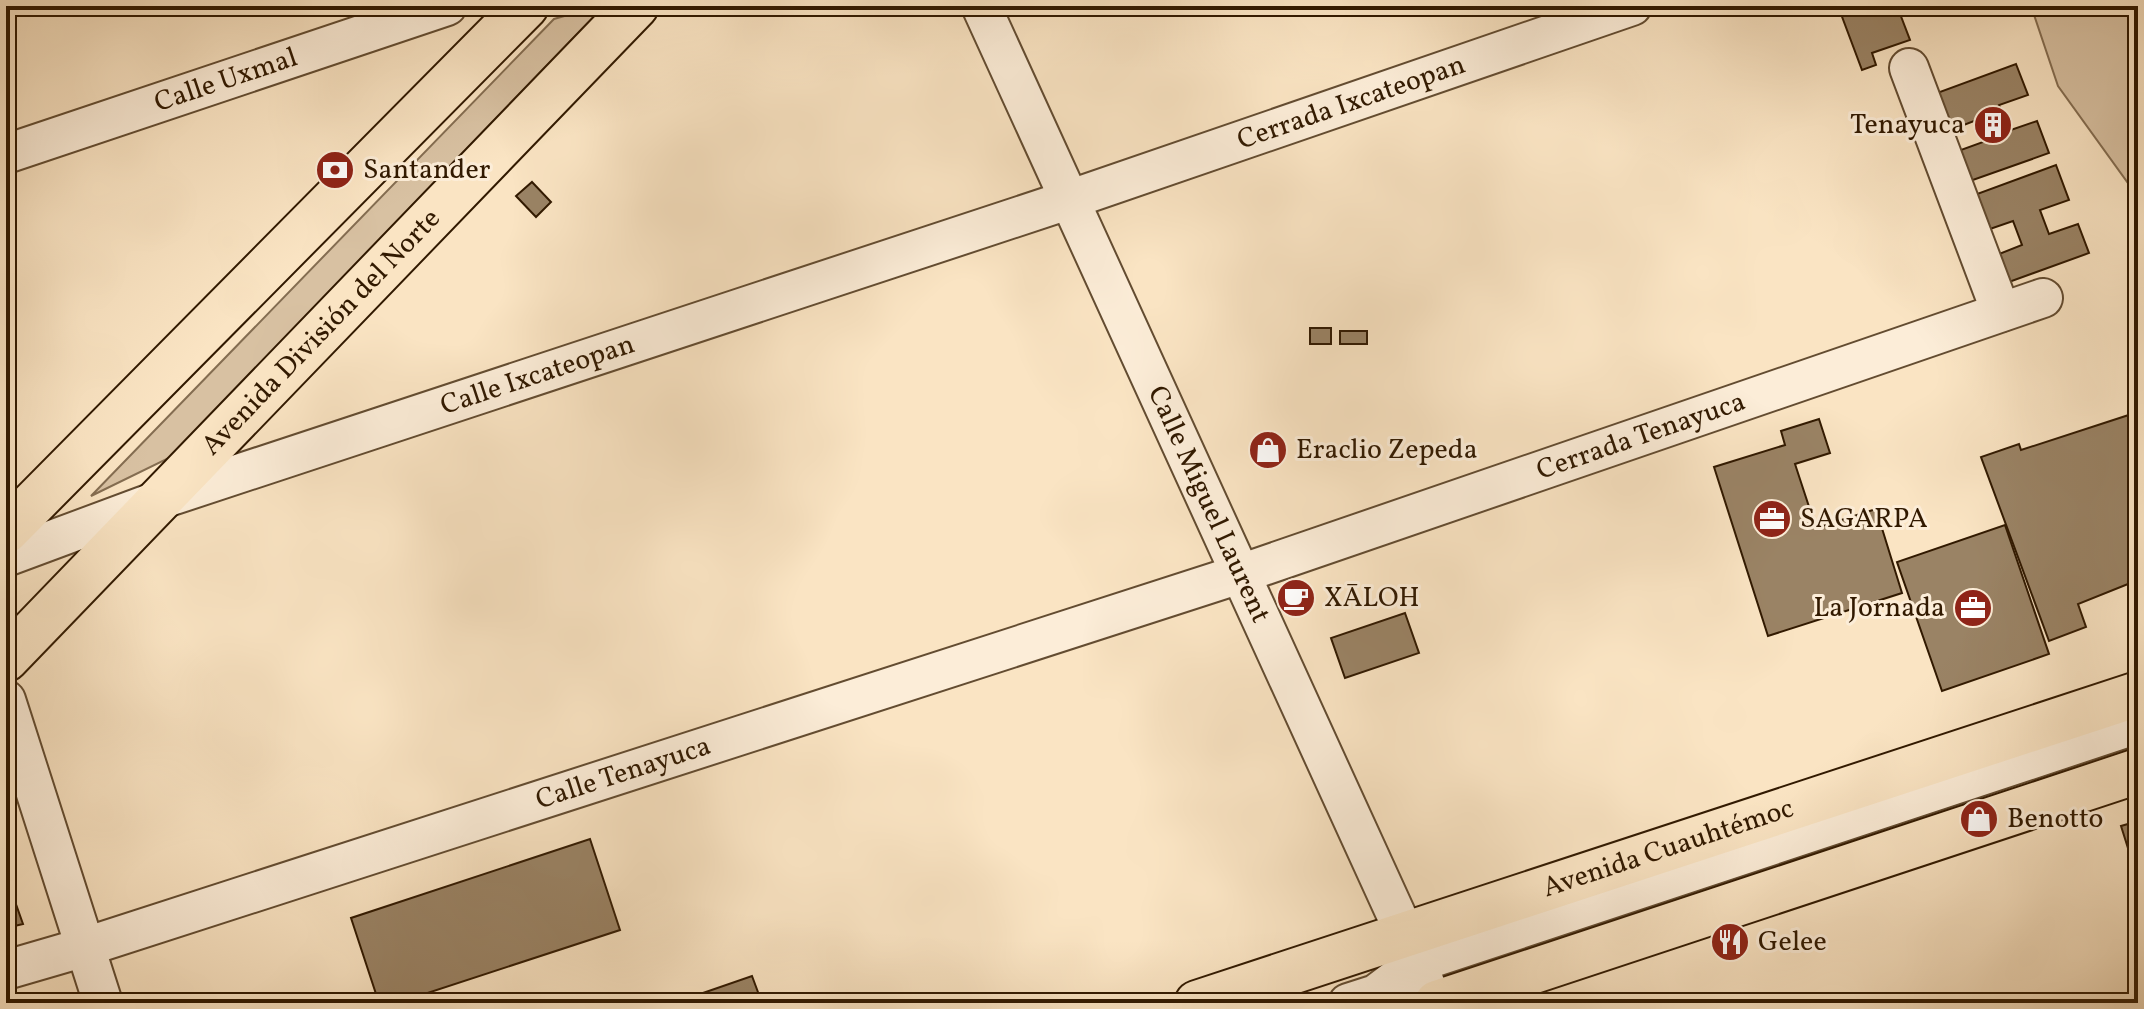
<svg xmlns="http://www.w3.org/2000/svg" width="2144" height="1009" viewBox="0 0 2144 1009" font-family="Vollkorn,serif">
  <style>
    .green { fill: #d8c1a2; stroke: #846d51; stroke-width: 2 }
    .building { fill: #9a8365; stroke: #311900; stroke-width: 2 }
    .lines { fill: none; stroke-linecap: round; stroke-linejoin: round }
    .minor-casing { stroke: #634c31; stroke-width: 42 }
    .major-casing { stroke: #311900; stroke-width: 48 }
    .minor { stroke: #fcedd8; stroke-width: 38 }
    .major { stroke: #fae4c3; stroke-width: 44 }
    .labels { text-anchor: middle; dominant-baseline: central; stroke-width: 6; stroke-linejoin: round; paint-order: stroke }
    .street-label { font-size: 28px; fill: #311900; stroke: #fcedd8 }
    .poi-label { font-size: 28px; fill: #311900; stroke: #fcedd8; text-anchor: start }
  </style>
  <rect width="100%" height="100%" fill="#fae4c3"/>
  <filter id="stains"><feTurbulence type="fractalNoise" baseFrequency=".0025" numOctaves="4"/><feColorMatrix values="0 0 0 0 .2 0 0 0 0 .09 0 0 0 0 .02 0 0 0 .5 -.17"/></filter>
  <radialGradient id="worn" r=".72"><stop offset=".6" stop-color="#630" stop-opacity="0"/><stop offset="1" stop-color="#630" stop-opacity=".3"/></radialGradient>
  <!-- green -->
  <g class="green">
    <path d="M599 6H604L171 457 91 496 554 19Z"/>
    <path d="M2031 6H2138V191L2133 190 2058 86Z"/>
  </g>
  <!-- building -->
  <g class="building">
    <path d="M1838 6H1897L1910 40 1872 53 1876 65 1862 70Z"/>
    <path d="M2016 64 2028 95 1999 105 2008 131 2037 121 2049 153 1970 181 1958 151 1986 141 1979 119 1951 130 1937 93Z"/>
    <path d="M2056 165 2069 200 2040 210 2049 234 2078 224 2089 253 2009 282 1999 254 2022 245 2013 221 1990 229 1977 194Z"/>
    <path d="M532 182 551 202 536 217 516 196Z"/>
    <rect x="1310" y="328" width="21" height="16"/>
    <rect x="1340" y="331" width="27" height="13"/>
    <path d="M2138 412V580L2078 604 2086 627 2049 641 1981 457 2019 444 2021 450Z"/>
    <path d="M1819 419 1830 453 1795 464 1816 528 1876 509 1902 593 1768 636 1714 467 1785 445 1781 431Z"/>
    <path d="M2005 525 2049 654 1942 691 1897 562Z"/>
    <path d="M1405 613 1419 653 1345 678 1331 638Z"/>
    <path d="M2138 821V880L2121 826Z"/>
    <path d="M590 839 620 930 397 1003H379L351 918Z"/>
    <path d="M6 876 23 924 6 928Z"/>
    <path d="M752 976 762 1003H674Z"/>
  </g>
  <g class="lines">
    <defs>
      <g id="minor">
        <path id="s1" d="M981 6 1405 934 1433 1003"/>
        <path d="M1909 68 2001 312"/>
        <path id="s2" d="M6 154 447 6"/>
        <path id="s3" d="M6 557 162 499 1071 199 1632 6"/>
        <path d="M6 700 103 1003"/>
        <path id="s4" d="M6 970 85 947 1240 574 2043 298"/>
        <path d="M1348 1003 1376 994 1417 963 2138 724"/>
      </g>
      <g id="major">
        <path d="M6 531 526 6"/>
        <path id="s5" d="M6 659 636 6"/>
        <path id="s6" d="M1197 1003 2138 694"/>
        <path d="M1437 1003 2138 771"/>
      </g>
    </defs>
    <!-- minor casing -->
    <use href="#minor" class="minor-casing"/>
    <!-- major casing -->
    <use href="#major" class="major-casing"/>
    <!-- minor -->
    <use href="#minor" class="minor"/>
    <!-- major -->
    <use href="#major" class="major"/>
  </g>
  <!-- icons -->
  <defs>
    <symbol id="building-disc" viewBox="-11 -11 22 22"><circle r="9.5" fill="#8f2418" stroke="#fcedd8"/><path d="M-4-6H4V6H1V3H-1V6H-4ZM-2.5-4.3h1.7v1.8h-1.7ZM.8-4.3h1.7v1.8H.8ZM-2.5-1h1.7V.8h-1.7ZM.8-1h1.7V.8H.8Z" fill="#fff"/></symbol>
    <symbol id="bank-disc" viewBox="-11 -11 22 22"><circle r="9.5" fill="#8f2418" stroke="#fcedd8"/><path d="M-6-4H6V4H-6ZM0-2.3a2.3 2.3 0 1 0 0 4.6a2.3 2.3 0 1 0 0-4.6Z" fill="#fff"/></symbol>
    <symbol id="shop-disc" viewBox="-11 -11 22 22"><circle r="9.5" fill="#8f2418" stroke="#fcedd8"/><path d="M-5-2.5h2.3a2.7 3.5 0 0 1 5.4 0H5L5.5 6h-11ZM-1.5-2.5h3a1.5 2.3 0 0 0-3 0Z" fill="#fff"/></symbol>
    <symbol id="office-disc" viewBox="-11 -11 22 22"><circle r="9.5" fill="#8f2418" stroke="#fcedd8"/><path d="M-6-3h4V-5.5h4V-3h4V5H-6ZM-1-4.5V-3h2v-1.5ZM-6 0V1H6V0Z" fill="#fff"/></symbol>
    <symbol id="cafe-disc" viewBox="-11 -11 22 22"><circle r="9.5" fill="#8f2418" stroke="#fcedd8"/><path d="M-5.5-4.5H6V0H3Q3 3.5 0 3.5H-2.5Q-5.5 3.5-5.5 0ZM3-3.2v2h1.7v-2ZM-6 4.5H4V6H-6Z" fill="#fff"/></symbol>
    <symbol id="restaurant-disc" viewBox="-11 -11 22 22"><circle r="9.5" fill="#8f2418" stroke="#fcedd8"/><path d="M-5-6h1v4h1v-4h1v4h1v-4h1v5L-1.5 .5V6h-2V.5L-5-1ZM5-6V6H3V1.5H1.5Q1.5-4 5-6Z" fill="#fff"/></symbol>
  </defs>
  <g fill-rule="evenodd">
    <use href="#building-disc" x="1971" y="103" width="44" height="44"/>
    <use href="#bank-disc" x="313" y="148" width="44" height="44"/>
    <use href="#shop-disc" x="1246" y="428" width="44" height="44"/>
    <use href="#office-disc" x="1750" y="497" width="44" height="44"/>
    <use href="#cafe-disc" x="1274" y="576" width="44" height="44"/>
    <use href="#office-disc" x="1951" y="586" width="44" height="44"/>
    <use href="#shop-disc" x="1957" y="797" width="44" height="44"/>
    <use href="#restaurant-disc" x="1708" y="920" width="44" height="44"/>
  </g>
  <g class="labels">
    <!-- street labels -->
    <g class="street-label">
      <text stroke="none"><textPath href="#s2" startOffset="232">Calle Uxmal</textPath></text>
      <text stroke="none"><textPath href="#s3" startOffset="1420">Cerrada Ixcateopan</textPath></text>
      <text stroke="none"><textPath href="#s5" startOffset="454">Avenida División del Norte</textPath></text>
      <text stroke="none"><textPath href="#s3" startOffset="562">Calle Ixcateopan</textPath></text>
      <text stroke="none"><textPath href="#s4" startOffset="1720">Cerrada Tenayuca</textPath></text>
      <text stroke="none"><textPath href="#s1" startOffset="548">Calle Miguel Laurent</textPath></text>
      <text stroke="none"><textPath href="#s4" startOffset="648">Calle Tenayuca</textPath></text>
      <text stroke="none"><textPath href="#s6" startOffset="496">Avenida Cuauhtémoc</textPath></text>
    </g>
    <!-- poi labels -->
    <g class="poi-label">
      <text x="1965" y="125" text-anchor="end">Tenayuca</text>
      <text x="363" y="170">Santander</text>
      <text x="1296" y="450">Eraclio Zepeda</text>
      <text x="1800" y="519">SAGARPA</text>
      <text x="1324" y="598">XĀLOH</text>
      <text x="1945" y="608" text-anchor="end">La Jornada</text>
      <text x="2007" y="819">Benotto</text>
      <text x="1758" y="942">Gelee</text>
    </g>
  </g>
  <!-- margin -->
  <rect width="2144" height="1009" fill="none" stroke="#fae4c3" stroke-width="32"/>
  <rect x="8" y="8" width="2128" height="993" fill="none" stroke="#311900" stroke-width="4"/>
  <rect x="16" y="16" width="2112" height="977" fill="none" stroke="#311900" stroke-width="2"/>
  <rect width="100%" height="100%" filter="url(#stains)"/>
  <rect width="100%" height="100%" fill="url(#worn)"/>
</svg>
